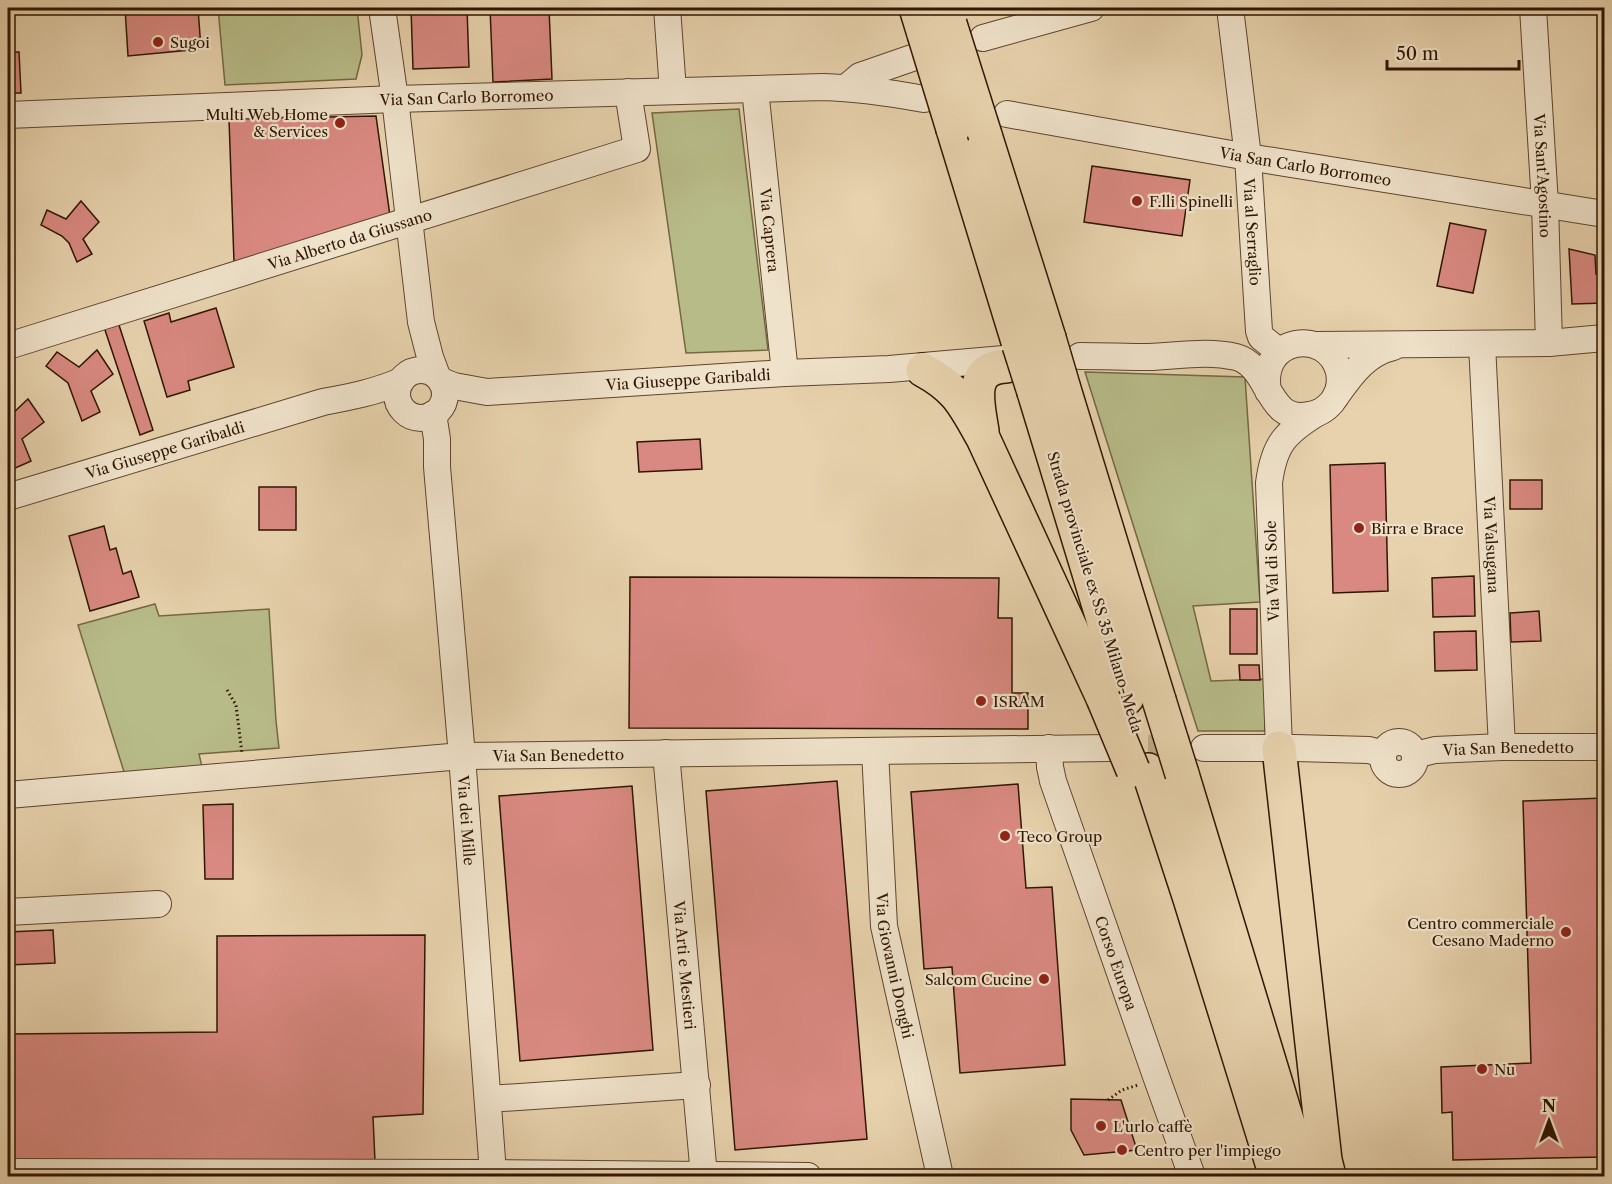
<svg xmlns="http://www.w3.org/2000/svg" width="1612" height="1184" viewBox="0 0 1612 1184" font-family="'Libre Caslon Text',serif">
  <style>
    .green { fill: #b7bb88; stroke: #746844; stroke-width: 1.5 }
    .building { fill: #d98981; stroke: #301601; stroke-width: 1.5 }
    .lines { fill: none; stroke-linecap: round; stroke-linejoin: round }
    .minor-tunnel { stroke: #c2ac8b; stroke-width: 26; stroke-dasharray: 26 13; stroke-linecap: butt }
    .minor-casing { stroke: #5e452c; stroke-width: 28 }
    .highway-casing { stroke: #301601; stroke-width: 36 }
    .path { stroke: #301601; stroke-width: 3; stroke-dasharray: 1.5 3; stroke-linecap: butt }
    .minor { stroke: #efe2ca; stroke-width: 26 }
    .highway { stroke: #e7d2ad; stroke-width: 33 }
    .highway-bridge-casing { stroke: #301601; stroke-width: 36; stroke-linecap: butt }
    .highway-bridge { stroke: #e7d2ad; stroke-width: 33 }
    .poi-dot { fill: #8f2418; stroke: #efe2ca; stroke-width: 2 }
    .labels { text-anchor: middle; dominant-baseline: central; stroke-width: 4.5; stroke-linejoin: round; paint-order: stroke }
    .poi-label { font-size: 15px; fill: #301601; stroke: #efe2ca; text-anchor: start }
    .street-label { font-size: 15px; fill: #301601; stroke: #efe2ca }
  </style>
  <rect width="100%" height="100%" fill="#e7d2ad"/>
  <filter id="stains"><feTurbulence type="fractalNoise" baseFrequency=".00333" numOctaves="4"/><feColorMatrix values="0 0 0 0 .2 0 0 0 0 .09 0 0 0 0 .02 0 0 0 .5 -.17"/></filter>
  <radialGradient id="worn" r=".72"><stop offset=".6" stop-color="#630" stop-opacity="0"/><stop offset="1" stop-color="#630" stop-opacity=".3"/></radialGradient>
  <!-- green -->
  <g class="green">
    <path d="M218 8H357L362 55 356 79 225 85Z"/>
    <path d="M739 109 768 350 686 353 652 113Z"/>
    <path d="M1085 372 1245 377 1260 602 1193 606 1211 681 1265 679V731H1198Z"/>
    <path d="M155 604 159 616 269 609 276 721 279 748 199 754 202 767 125 775 78 625Z"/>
  </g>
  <!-- building -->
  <g class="building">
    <path d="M125 8H198L201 49 128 56Z"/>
    <path d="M411 8H467L469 67 413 69Z"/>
    <path d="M490 8H549L552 79 493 82Z"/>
    <path d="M8 52H19L21 93H8Z"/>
    <path d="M376 116 390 216 234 262 229 119Z"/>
    <path d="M1092 166 1190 180 1182 236 1084 222Z"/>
    <path d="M81 201 99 222 83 239 92 254 77 262 69 243 62 236 41 225 47 210 66 219Z"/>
    <path d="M1450 223 1486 230 1473 293 1437 286Z"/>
    <path d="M1569 249 1595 255 1596 274H1604V303L1572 304Z"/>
    <path d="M216 308 234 367 188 381 190 390 167 397 144 321 169 313 171 322Z"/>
    <path d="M118 322 153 430 140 435 104 327Z"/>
    <path d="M97 350 113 374 91 391 100 412 82 421 68 383 46 366 57 352 79 367Z"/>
    <path d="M28 399 44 422 22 439 31 461 13 469 8 454V414L10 416Z"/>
    <path d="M700 439 702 469 639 472 637 442Z"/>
    <path d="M1385 463 1388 591 1333 593 1330 465Z"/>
    <rect x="1510" y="480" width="32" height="29"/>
    <rect x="259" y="487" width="37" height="43"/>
    <path d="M104 526 110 550 116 548 123 574 131 571 139 597 90 611 69 536Z"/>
    <path d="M1474 576 1475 616 1433 617 1432 578Z"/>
    <path d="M630 577 999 578 998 618H1012V693H1028V729L629 728Z"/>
    <rect x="1230" y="609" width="27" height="45"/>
    <path d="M1539 611 1541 641 1511 642 1510 613Z"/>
    <path d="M1476 631 1477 670 1435 671 1434 632Z"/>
    <path d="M1239 665H1259L1260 680H1240Z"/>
    <path d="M837 781 867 1139 735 1150 706 791Z"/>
    <path d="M1018 784 1026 888 1052 887 1065 1065 960 1073 952 967 924 969 911 792Z"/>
    <path d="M632 786 653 1050 520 1061 499 796Z"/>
    <path d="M1604 798V1157L1453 1160 1452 1112 1442 1113 1441 1067 1531 1063 1523 801Z"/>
    <path d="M233 804V879H205L203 805Z"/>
    <path d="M53 930 55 963 8 965V932Z"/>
    <path d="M425 935 423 1114 373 1117 375 1161H8V1034L217 1032V936Z"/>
    <path d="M1071 1099 1121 1100 1137 1150 1084 1155 1071 1130Z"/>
  </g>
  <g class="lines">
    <!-- minor-tunnel -->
    <path class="minor-tunnel" d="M1109 748H1190"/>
    <defs>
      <g id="minor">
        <path d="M382 8 395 99 421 322 430 357 437 376"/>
        <path d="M667 8 673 91"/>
        <path id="s1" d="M1230 8 1248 157 1259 331 1261 337 1271 345"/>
        <path id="s2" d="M1533 8 1545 204 1549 343"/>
        <path d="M983 38 1091 8"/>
        <path d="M847 87 860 76 912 58"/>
        <path id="s3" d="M755 89 785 373"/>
        <path id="s4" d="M1007 114 1248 157 1604 214"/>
        <path id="s5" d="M8 115 395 99 823 87C857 88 891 93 924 99"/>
        <path id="s6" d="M1482 344 1502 747"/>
        <path d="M1317 345 1549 343 1604 338"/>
        <path id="s7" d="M8 346 637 149 628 92"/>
        <path d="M1080 356C1103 356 1126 357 1149 357 1177 356 1208 350 1236 357 1271 366 1266 424 1309 415 1319 414 1326 409 1332 402 1339 393 1341 382 1339 372 1328 327 1258 336 1268 391"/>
        <circle cx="421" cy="394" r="24"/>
        <path id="s8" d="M441 381 454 386 487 392 785 373 889 369 1004 359"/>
        <path d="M1336 396C1351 375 1366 353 1393 347"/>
        <path id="s9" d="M433 414 437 439V467L462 756 493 1173"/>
        <path id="s10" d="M8 497 323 402C350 397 376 392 401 381"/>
        <circle cx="1399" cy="758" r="16"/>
        <path id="s11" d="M1049 748 1050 767 1053 781 1157 1079 1192 1176"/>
        <path d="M1204 748H1295L1369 750 1383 754"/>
        <path d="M1279 748 1269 483C1274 444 1285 433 1317 413"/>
        <path id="s12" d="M875 751 884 926 940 1176"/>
        <path id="s13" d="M666 753 704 1176"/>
        <path id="s14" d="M1415 755 1435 750 1502 747H1604"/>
        <path id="s15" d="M8 795 462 756 1109 748"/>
        <path d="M8 912 158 904"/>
        <path d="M488 1099 697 1085"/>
        <path d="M8 1172 493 1173 808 1176"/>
      </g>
      <g id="highway">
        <path d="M916 8 924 34"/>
        <path d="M953 129 1019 345"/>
        <path d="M985 135 1049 338"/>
        <path d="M923 370C958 389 964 405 983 438L1103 698"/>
        <path d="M1064 389 1159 700"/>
        <path d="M1034 392 1127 698"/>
        <path d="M982 431C978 404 967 368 1006 366"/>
        <path d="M1279 748 1325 1160 1329 1176"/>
        <path d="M1148 770 1190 899 1276 1176"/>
        <path d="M1182 774 1304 1176"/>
      </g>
    </defs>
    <!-- minor casing -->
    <use href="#minor" class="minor-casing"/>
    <!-- highway casing -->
    <use href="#highway" class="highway-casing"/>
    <!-- path -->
    <g class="path">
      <path d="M227 690 236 705 242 754"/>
      <path d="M1108 1100 1122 1090 1138 1085"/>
    </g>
    <!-- minor -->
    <use href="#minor" class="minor"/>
    <!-- highway -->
    <use href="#highway" class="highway"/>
    <defs>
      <g id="highway-bridge">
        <path d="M950 24 985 135"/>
        <path d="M924 34 953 129"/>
        <path d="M1049 338 1064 389"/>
        <path d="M1019 345 1034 392"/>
        <path d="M1103 698 1133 770"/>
        <path d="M1159 700 1182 774"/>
      </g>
    </defs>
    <!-- highway-bridge casing -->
    <use href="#highway-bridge" class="highway-bridge-casing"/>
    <!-- highway-bridge -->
    <use href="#highway-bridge" class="highway-bridge"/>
  </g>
  <!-- markers -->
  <g class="poi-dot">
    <circle cx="158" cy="42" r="6"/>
    <circle cx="340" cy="123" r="6"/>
    <circle cx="1137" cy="201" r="6"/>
    <circle cx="1359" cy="528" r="6"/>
    <circle cx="981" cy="701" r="6"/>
    <circle cx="1005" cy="836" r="6"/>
    <circle cx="1566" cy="932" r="6"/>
    <circle cx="1044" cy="979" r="6"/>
    <circle cx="1482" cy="1069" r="6"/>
    <circle cx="1101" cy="1126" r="6"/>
    <circle cx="1122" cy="1150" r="6"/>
  </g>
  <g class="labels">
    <!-- poi labels -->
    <g class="poi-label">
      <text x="170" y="42">Sugoi</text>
      <text x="328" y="114" text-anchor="end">Multi Web Home<tspan x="328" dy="17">&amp; Services</tspan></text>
      <text x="1149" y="201">F.lli Spinelli</text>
      <text x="1371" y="528">Birra e Brace</text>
      <text x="993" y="701">ISRAM</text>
      <text x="1017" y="836">Teco Group</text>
      <text x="1554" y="923" text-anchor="end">Centro commerciale<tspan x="1554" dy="17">Cesano Maderno</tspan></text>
      <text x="1032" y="979" text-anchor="end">Salcom Cucine</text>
      <text x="1494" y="1069">Nu</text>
      <text x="1113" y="1126">L'urlo caffè</text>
      <text x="1134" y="1150">Centro per l'impiego</text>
    </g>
    <!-- street labels -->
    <g class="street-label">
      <text stroke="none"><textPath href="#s5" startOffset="459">Via San Carlo Borromeo</textPath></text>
      <text stroke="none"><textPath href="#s4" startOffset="303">Via San Carlo Borromeo</textPath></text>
      <text stroke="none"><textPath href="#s2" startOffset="168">Via Sant'Agostino</textPath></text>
      <text stroke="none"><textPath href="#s3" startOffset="142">Via Caprera</textPath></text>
      <text stroke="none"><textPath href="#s1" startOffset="225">Via al Serraglio</textPath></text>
      <text stroke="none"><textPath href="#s7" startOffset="358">Via Alberto da Giussano</textPath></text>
      <text stroke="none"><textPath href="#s8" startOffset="249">Via Giuseppe Garibaldi</textPath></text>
      <text stroke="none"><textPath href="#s10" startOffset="164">Via Giuseppe Garibaldi</textPath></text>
      <text stroke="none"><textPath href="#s6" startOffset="201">Via Valsugana</textPath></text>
      <text transform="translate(1272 571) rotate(-92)">Via Val di Sole</text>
      <text transform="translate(1095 592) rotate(73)">Strada provinciale ex SS 35 Milano-Meda</text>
      <text stroke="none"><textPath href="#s14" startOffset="94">Via San Benedetto</textPath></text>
      <text stroke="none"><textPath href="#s15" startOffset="552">Via San Benedetto</textPath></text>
      <text stroke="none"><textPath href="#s9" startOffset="408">Via dei Mille</textPath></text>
      <text stroke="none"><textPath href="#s11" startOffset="226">Corso Europa</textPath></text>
      <text stroke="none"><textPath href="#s13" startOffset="213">Via Arti e Mestieri</textPath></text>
      <text stroke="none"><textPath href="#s12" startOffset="216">Via Giovanni Donghi</textPath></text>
    </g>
  </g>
  <!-- margin -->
  <rect width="1612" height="1184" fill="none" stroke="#e7d2ad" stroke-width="30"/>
  <rect x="9" y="9" width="1594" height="1166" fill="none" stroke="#301601" stroke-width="3"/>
  <rect x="15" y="15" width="1582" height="1154" fill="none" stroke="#301601" stroke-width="1.5"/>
  <!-- north arrow -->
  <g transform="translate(1549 1121)" stroke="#efe2ca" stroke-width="4.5" paint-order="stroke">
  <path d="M0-4.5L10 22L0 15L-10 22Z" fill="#301601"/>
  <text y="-9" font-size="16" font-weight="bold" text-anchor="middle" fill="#301601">N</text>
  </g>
  <!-- scale -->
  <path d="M1387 60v9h132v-9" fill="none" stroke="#301601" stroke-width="3"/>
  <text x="1396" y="60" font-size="18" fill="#301601" stroke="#efe2ca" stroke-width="4.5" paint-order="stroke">50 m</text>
  <rect width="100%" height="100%" filter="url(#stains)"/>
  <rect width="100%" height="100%" fill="url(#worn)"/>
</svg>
